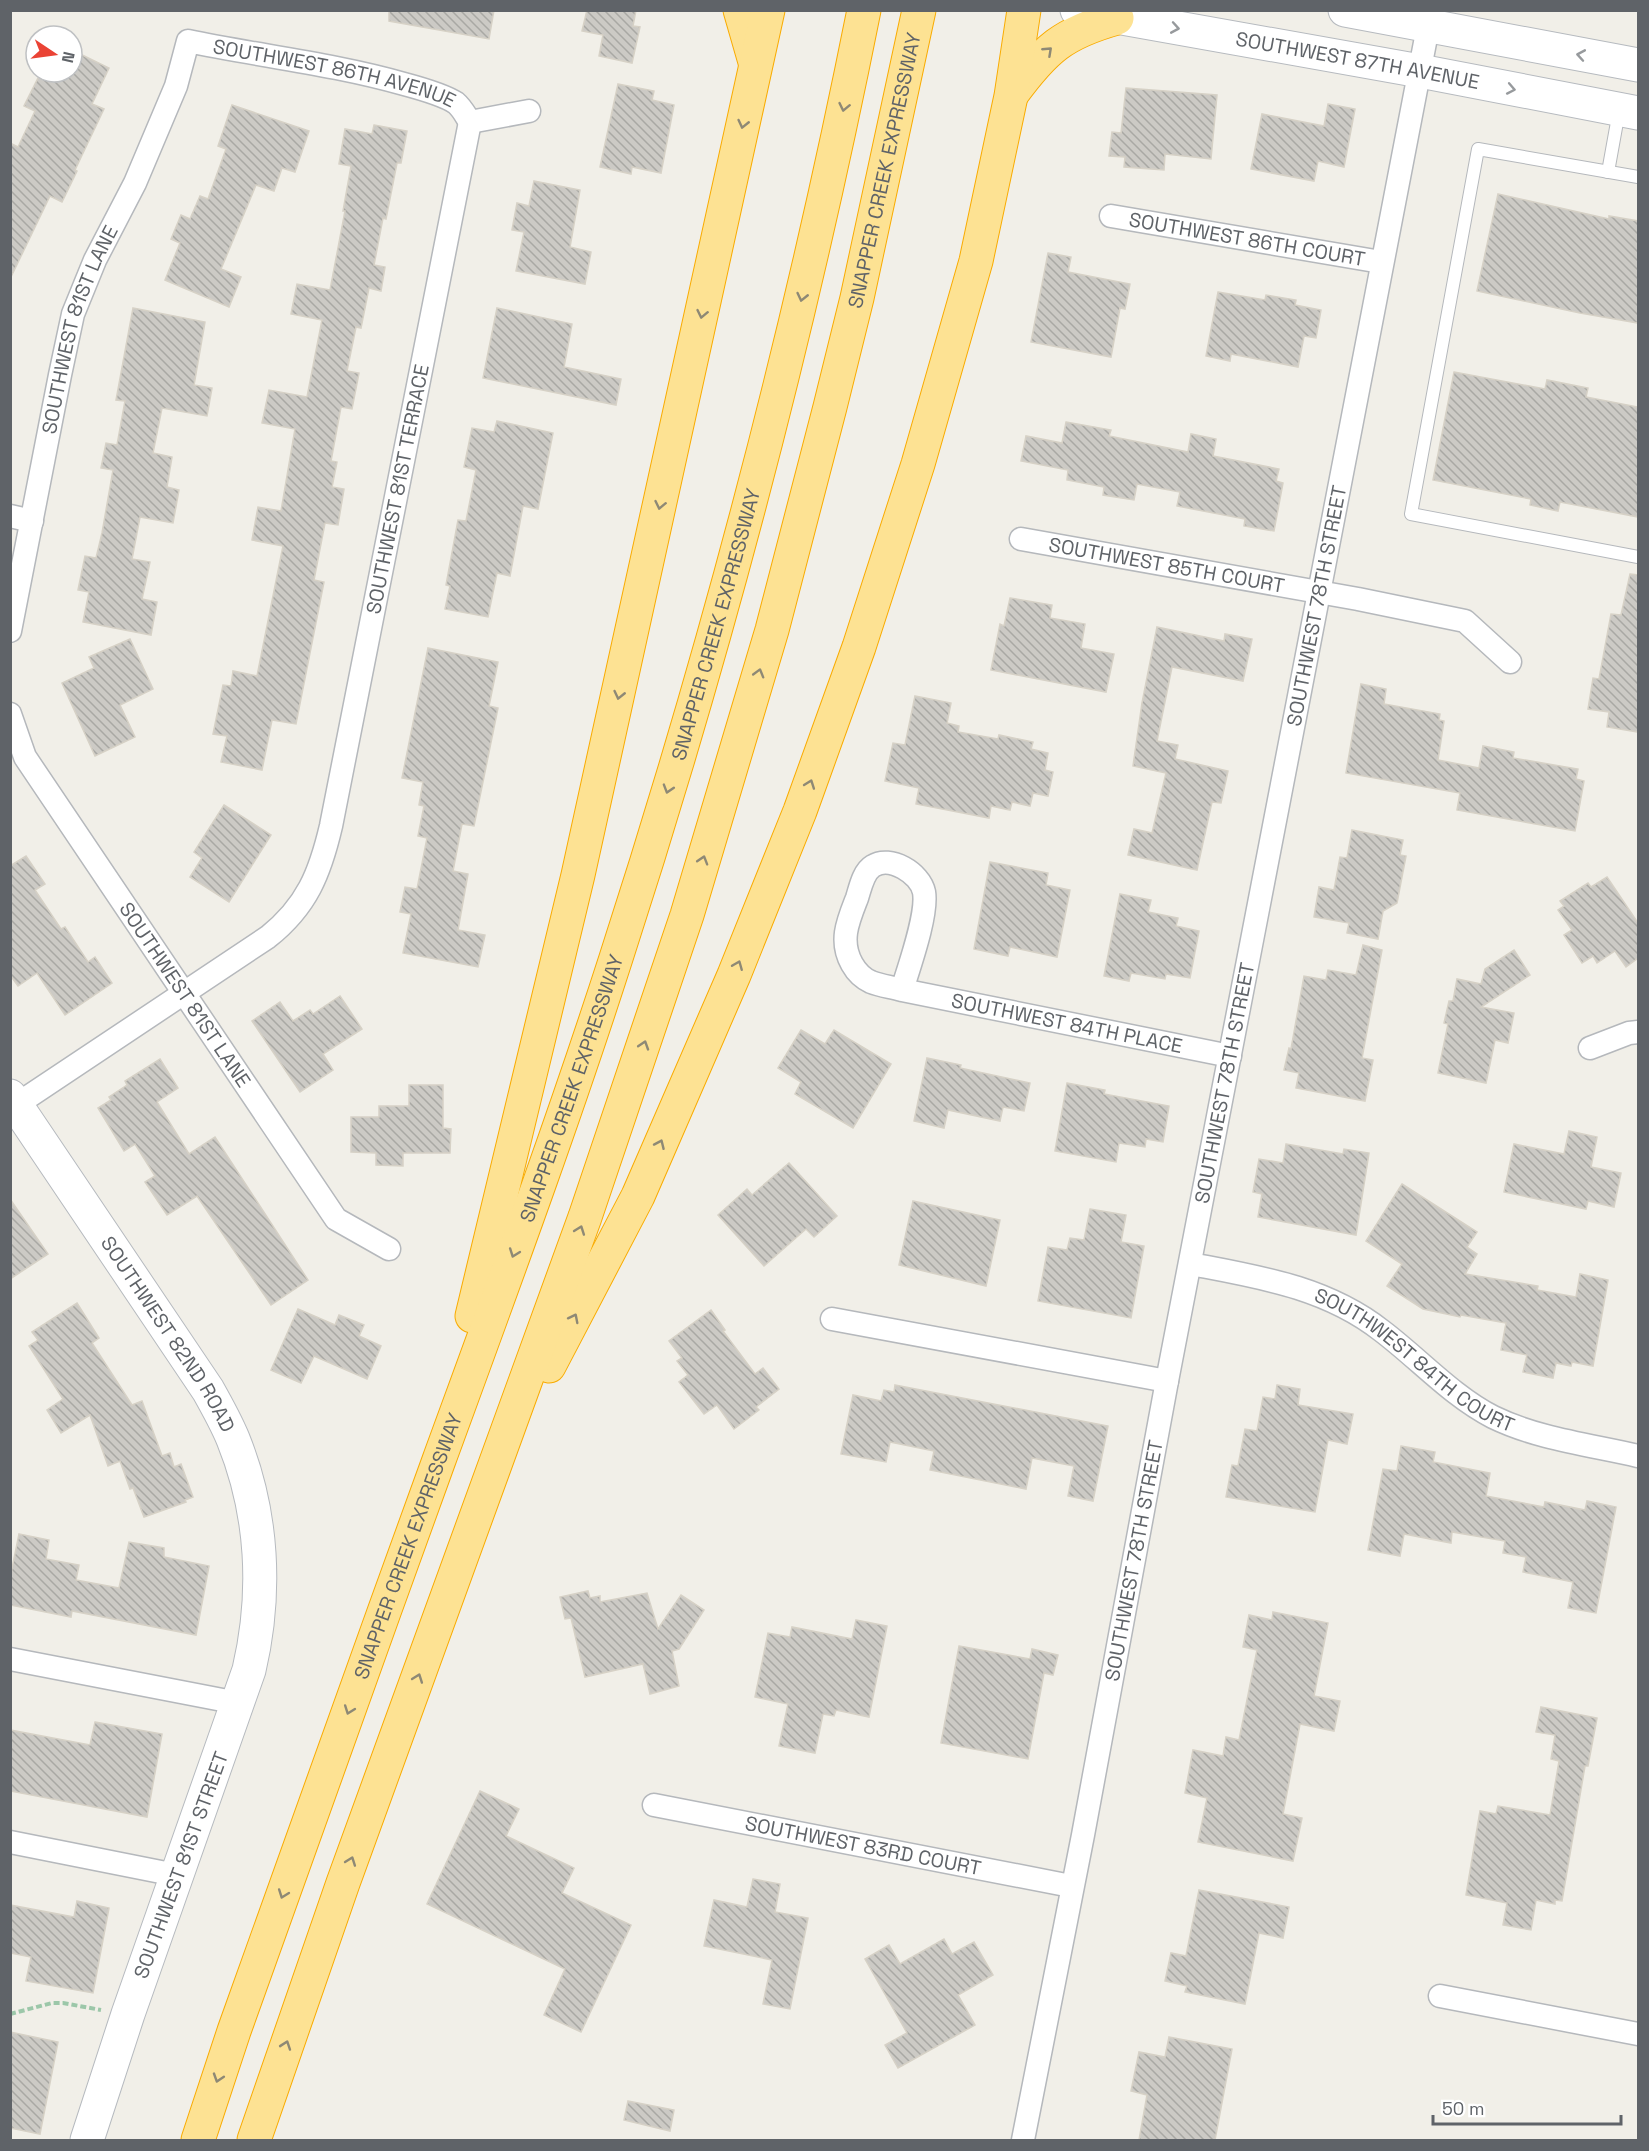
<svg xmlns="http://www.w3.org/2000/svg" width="1649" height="2151" viewBox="0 0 1649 2151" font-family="'Space Grotesk',sans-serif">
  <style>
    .building { fill: url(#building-back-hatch); stroke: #d6d1c6; stroke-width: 1.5 }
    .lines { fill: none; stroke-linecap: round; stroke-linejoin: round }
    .lane-casing { stroke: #b5b8bc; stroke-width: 14 }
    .street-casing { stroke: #b5b8bc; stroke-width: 25 }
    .secondary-casing { stroke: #b6babf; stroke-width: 35 }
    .highway-casing { stroke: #f9ab00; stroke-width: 35 }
    .path { stroke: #9cc7a9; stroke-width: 4; stroke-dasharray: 6 3; stroke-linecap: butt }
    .lane { stroke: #fff; stroke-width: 12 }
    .street { stroke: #fff; stroke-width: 22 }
    .secondary { stroke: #fff; stroke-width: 33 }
    .highway { stroke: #fde293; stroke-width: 33 }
    .oneway { stroke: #979a9d }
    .oneway2 { stroke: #8e8975 }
    .labels { text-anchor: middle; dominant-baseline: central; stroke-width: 5; stroke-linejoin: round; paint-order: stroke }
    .street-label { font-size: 20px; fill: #5f6368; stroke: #fff }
  </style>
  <defs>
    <pattern id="building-back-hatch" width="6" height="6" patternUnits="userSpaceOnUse" patternTransform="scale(1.5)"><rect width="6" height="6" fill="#cccac5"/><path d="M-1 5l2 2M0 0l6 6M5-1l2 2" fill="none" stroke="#a9a8a4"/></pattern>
  </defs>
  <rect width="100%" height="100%" fill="#f1efe8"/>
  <!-- building -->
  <g class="building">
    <path d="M389 10H494L489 39 389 21Z"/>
    <path d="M587 10H636L633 26 640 27 632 63 599 56 603 35 582 31Z"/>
    <path d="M72 50 109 68 92 104 104 109 75 170 77 171 62 202 50 196 10 279V143L18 147 35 111 24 106 41 72H72Z"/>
    <path d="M618 84 654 91 652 100 674 105 661 173 632 167 631 174 600 167Z"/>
    <path d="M1126 88 1217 95 1211 159 1165 154 1164 170 1124 167 1125 157 1109 156 1112 132 1121 133Z"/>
    <path d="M1328 104 1355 109 1344 167 1318 161 1314 181 1251 169 1262 114 1324 126Z"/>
    <path d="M232 105 309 131 295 172 282 168 274 191 256 185 221 269 241 277 229 307 165 280 180 243 171 239 181 215 190 219 200 196 208 199 226 149 218 146Z"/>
    <path d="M374 125 407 131 401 163H397L386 219 383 218 374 265 385 267 381 291 369 288 361 328 356 327 347 371 359 373 352 409 341 407 331 461 337 462 332 487 344 489 338 525 325 523 314 580 324 582 296 724 272 720 262 770 221 762 227 736 213 734 223 685 231 686 233 671 257 676 283 546 252 540 258 507 281 511 295 429 262 423 269 390 307 397 322 320 291 314 297 284 330 290 345 211H343L351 166 339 164 345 129 372 134Z"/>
    <path d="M534 181 580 190 570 247 591 252 585 284 516 271 524 232 512 230 517 203 529 206Z"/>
    <path d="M1498 194 1609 219V216L1638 221V323L1580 313 1477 291Z"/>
    <path d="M1048 253 1071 257 1068 272 1130 284 1125 309 1120 308 1111 357 1031 342Z"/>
    <path d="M1218 292 1265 300 1266 295 1296 300 1295 305 1321 310 1316 338 1304 336 1298 367 1231 354 1230 361 1206 356Z"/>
    <path d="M133 308 205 322 194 385 212 388 207 416 162 408 153 453 172 457 167 487 179 490 173 523 140 517 132 559 150 562 142 599 157 602 151 635 83 622 89 592 78 590 85 556 96 558 102 533 113 470 101 468 106 443 117 445 125 401 116 400Z"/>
    <path d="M497 308 572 324 564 367 621 379 616 405 483 378Z"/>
    <path d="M1454 372 1545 389 1547 380 1588 388 1586 397 1638 407V517L1560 502 1558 511 1530 505 1531 499 1433 480Z"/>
    <path d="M497 421 553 433 538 509 523 506 510 576 497 573 488 617 445 609 450 586 446 585 458 520 466 521 476 470 464 467 472 428 494 432Z"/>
    <path d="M1066 422 1111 430 1109 436 1188 452 1191 434 1216 439 1213 456 1279 469 1276 481 1283 483 1274 531 1244 526 1245 519 1177 506 1180 492 1137 484 1134 500 1103 495 1104 487 1067 480 1068 470 1021 461 1026 436 1062 443Z"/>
    <path d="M1630 574 1638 575V732L1607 727 1609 712 1588 709 1593 678 1599 679 1611 614 1621 615Z"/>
    <path d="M1010 598 1052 605 1050 618 1085 624 1081 648 1114 654 1106 692 991 670 1000 624 1004 626Z"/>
    <path d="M1157 627 1224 641 1225 634 1252 639 1243 681 1172 667 1157 741 1178 745 1175 759 1228 771 1221 803 1212 802 1197 870 1128 855 1134 829 1152 833 1166 773 1133 766 1142 703Z"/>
    <path d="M130 639 153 689 120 705 135 737 95 756 62 683 94 668 89 657Z"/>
    <path d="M428 648 498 662 489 706 498 708 474 826 462 824 453 871 468 874 458 930 485 935 478 967 403 953 411 914 400 912 405 887 417 889 427 838 418 836 424 806 419 805 423 782 402 778Z"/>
    <path d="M1361 684 1386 689 1384 704 1440 714 1439 720 1444 721 1438 760 1479 768 1483 746 1514 752 1513 758 1578 769 1576 779 1584 781 1575 831 1457 810 1460 793 1346 773Z"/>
    <path d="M915 696 951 703 947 723 959 726 958 732 998 739 999 735 1033 742 1031 749 1048 753 1045 770 1053 772 1048 796 1033 793 1030 806 1012 802 1010 810 991 806 989 818 916 804 919 788 885 781 893 743 905 745Z"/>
    <path d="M224 805 271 835 229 902 190 877 202 858 194 852Z"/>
    <path d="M1352 830 1403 840 1400 855 1406 856 1397 903 1383 911 1378 939 1347 933 1349 923 1314 917 1319 887 1334 890 1340 857 1347 858Z"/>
    <path d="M26 856 45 884 35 890 61 929 65 927 88 962 95 957 112 983 65 1015 37 973 18 986 10 975V866Z"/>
    <path d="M990 862 1048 873 1046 885 1070 890 1057 957 1010 947 1008 956 974 949Z"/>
    <path d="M1607 877 1638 923V958L1626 967 1615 951 1597 963 1593 956 1582 963 1564 935 1572 930 1558 910 1564 906 1560 901 1588 883 1591 887Z"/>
    <path d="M1120 894 1151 900 1148 912 1178 918 1176 926 1199 931 1190 978 1166 974 1165 979 1131 973 1129 981 1104 976Z"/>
    <path d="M1363 945 1382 950 1362 1058 1373 1060 1365 1101 1296 1088 1299 1073 1284 1070 1289 1048 1291 1049 1304 976 1326 980 1328 970 1356 975Z"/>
    <path d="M1514 950 1530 975 1481 1007 1514 1013 1508 1043 1495 1040 1486 1083 1438 1073 1448 1024 1444 1023 1449 1001H1453L1457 979 1481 984 1485 969Z"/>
    <path d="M340 996 362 1029 323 1054 333 1070 300 1092 252 1021 280 1002 293 1021 310 1010 313 1014Z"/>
    <path d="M801 1030 825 1044 834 1030 891 1064 853 1128 795 1094 801 1082 778 1068Z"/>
    <path d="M927 1058 961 1065 960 1068 1030 1083 1024 1111 1003 1107 1000 1121 948 1110 944 1128 914 1121Z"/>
    <path d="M160 1059 178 1088 157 1102 189 1154 215 1137 308 1280 271 1305 197 1196 167 1215 145 1182 155 1176 135 1144 124 1151 98 1108 111 1100 109 1097 127 1085 125 1081Z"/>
    <path d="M1067 1083 1105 1090 1104 1094 1169 1106 1163 1142 1146 1139 1145 1147 1119 1143 1116 1162 1055 1151Z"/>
    <path d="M409 1085H443V1128L451 1129 450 1153H403V1166L376 1165V1153L351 1152V1117H379V1106H409Z"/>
    <path d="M1569 1131 1597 1137 1591 1167 1621 1173 1614 1207 1588 1201 1586 1209 1504 1192 1514 1144 1564 1154Z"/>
    <path d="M1286 1144 1343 1154 1344 1149 1369 1153 1356 1235 1258 1217 1262 1194 1253 1192 1259 1159 1283 1163Z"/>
    <path d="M789 1163 837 1216 814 1237 806 1229 764 1266 718 1215 747 1189 752 1195Z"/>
    <path d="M1402 1184 1477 1232 1467 1247 1477 1254 1465 1274 1538 1286 1537 1290 1576 1297 1580 1274 1608 1280 1593 1366 1572 1362 1571 1366 1556 1363 1553 1378 1523 1372 1527 1355 1501 1350 1506 1323 1461 1315 1460 1317 1423 1309 1387 1286 1402 1264 1366 1241Z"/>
    <path d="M10 1199 48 1254 10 1279Z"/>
    <path d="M913 1201 1000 1220 986 1286 899 1265Z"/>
    <path d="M1090 1209 1126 1215 1121 1242 1144 1246 1131 1318 1038 1301 1048 1247 1067 1250 1070 1238 1084 1240Z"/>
    <path d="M77 1303 99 1338 92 1343 132 1405 142 1401 162 1456 170 1453 174 1467 181 1464 193 1497 185 1500 186 1502 144 1517 133 1488 130 1489 120 1461 108 1466 90 1415 61 1433 47 1410 63 1399 29 1346 38 1340 32 1332Z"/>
    <path d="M298 1309 335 1325 339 1315 364 1325 359 1336 381 1346 367 1379 314 1356 301 1383 271 1370Z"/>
    <path d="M711 1310 725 1330 723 1331 755 1374 763 1368 779 1389 756 1407 759 1410 734 1429 717 1405 704 1414 679 1382 688 1375 677 1361 682 1358 669 1341Z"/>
    <path d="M895 1385 1108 1426 1093 1501 1068 1496 1074 1466 1032 1458 1026 1489 930 1470 934 1451 890 1442 886 1462 841 1454 853 1395 881 1401 884 1390 894 1392Z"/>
    <path d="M1277 1385 1300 1389 1298 1405 1353 1414 1347 1444 1328 1440 1315 1512 1226 1497 1232 1465 1238 1466 1245 1429 1257 1431 1263 1397 1275 1399Z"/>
    <path d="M1401 1446 1435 1452 1433 1462 1490 1473 1486 1496 1544 1507 1545 1502 1585 1510 1587 1501 1616 1507 1596 1613 1568 1608 1573 1582 1523 1572 1526 1557 1503 1553 1505 1541 1452 1532 1451 1543 1404 1534 1400 1556 1368 1550 1383 1469 1397 1471Z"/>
    <path d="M19 1534 49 1540 46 1559 79 1565 76 1580 119 1588 129 1542 164 1548V1557L209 1566 196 1635 72 1611 71 1617 10 1605V1578Z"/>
    <path d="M588 1591 590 1598 600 1596V1602L647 1593 658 1629 681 1595 704 1610 679 1649 672 1651 679 1686 650 1694 643 1664 585 1677 571 1618 565 1619 560 1597Z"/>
    <path d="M1273 1612 1328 1623 1314 1696 1340 1701 1334 1731 1300 1724 1283 1814 1302 1818 1293 1861 1198 1842 1207 1798 1185 1793 1193 1750 1223 1756 1226 1737 1239 1740 1257 1650 1243 1647 1249 1615 1272 1620Z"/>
    <path d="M856 1620 887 1626 869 1717 836 1710 834 1716 823 1714 815 1753 779 1746 788 1704 755 1697 768 1633 790 1637 792 1627 852 1639Z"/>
    <path d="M959 1646 1030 1659 1032 1649 1058 1655 1053 1675 1044 1673 1028 1759 941 1743Z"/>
    <path d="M1541 1707 1597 1718 1588 1766H1585L1562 1901 1555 1900V1904L1536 1900 1531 1930 1503 1925 1507 1903 1466 1895 1480 1811 1496 1814 1498 1806 1550 1815 1559 1761 1551 1759 1555 1735 1536 1732Z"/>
    <path d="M95 1722 162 1734 147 1817 10 1791V1730L90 1745Z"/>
    <path d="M480 1791 519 1809 506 1836 574 1868 562 1893 631 1925 581 2032 544 2015 565 1969 427 1904Z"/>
    <path d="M753 1879 780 1884 775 1912 808 1918 790 2009 763 2004 772 1960 704 1946 714 1900 747 1907Z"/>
    <path d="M1199 1890 1289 1907 1283 1938 1259 1933 1245 2004 1185 1992 1187 1986 1165 1981 1171 1953 1186 1956Z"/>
    <path d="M77 1901 109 1908 93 1993 26 1981 31 1957 10 1953V1905L74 1917Z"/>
    <path d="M944 1939 952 1954 974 1942 993 1975 958 1995 975 2025 898 2068 885 2045 907 2033 865 1959 889 1945 900 1964Z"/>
    <path d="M10 2032 58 2042 40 2134 10 2128Z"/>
    <path d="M1169 2037 1232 2049 1215 2140H1139L1147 2095 1131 2091 1139 2052 1165 2057Z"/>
    <path d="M628 2101 674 2110 670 2131 624 2120Z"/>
  </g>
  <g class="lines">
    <defs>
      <g id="lane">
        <path d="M1608 172 1619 111"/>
        <path d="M1638 177 1478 149 1411 514 1638 557"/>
      </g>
      <g id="street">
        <path d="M470 122 529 111"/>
        <path id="s1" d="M1111 216 1381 262"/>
        <path d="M10 516 32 521"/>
        <path id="s2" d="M1021 539 1358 599 1465 621 1510 662"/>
        <path id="s3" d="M10 631 60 375 73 314 95 260 135 183 176 86 188 41C260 56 334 64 404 84 419 88 444 95 456 103 462 108 466 116 470 122"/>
        <path id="s4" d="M10 714 25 757 336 1219 389 1249"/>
        <path id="s5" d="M902 990C892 987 881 986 871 982 862 978 857 973 852 964 839 941 848 921 857 898 860 889 863 872 873 866 890 855 920 873 924 892 928 914 909 967 902 990L1230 1056"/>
        <path d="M1590 1048 1629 1033 1638 1032"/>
        <path id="s6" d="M10 1109 268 937C307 906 320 873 331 826L470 122"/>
        <path id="s7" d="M1191 1264C1259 1277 1326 1287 1382 1331 1419 1359 1452 1396 1493 1417 1538 1439 1591 1445 1638 1456"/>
        <path d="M832 1319 1167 1381"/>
        <path d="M10 1659 238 1703"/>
        <path id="s8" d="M654 1805 1071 1886"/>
        <path d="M10 1842 176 1875"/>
        <path d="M1440 1996 1638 2034"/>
        <path id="s9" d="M1023 2140 1083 1835 1167 1381 1428 27"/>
      </g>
      <g id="secondary">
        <path id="s10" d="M1077 10 1420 71 1638 113"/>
        <path d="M1345 10 1638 65"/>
        <path id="s11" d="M10 1096 208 1390C217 1406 226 1422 233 1439 263 1513 267 1593 249 1670L128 2014 87 2140"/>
      </g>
      <g id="highway">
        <path d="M740 10 755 62"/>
        <path d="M1012 94C1045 49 1063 33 1117 18"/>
        <path d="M472 1316 578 875 768 10"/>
        <path d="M549 1366 638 1196 734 975 800 811 859 647 918 464 976 261 1011 96 1024 10"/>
        <path id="s12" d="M198 2140 234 2031C302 1840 370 1650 439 1460 500 1293 562 1126 616 958 717 647 800 331 864 10"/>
        <path id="s13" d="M254 2140 343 1883 585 1217 687 915 772 630 830 407 857 298 919 10"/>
      </g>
    </defs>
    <!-- lane casing -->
    <use href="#lane" class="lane-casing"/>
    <!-- street casing -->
    <use href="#street" class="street-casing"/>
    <!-- secondary casing -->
    <use href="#secondary" class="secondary-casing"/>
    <!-- highway casing -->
    <use href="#highway" class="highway-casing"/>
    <!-- path -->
    <path class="path" d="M10 2014 52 2003H63L101 2010"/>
    <!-- lane -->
    <use href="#lane" class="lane"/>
    <!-- street -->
    <use href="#street" class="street"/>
    <!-- secondary -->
    <use href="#secondary" class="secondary"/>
    <!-- highway -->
    <use href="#highway" class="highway"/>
  </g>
  <!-- one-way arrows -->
  <defs><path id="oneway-chevron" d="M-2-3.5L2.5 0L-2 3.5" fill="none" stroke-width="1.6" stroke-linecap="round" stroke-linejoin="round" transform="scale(1.5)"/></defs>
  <g class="oneway">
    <use href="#oneway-chevron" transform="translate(1175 28) rotate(10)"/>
    <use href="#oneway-chevron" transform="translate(1581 55) rotate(-170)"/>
    <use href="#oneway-chevron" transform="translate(1511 89) rotate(11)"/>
  </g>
  <g class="oneway2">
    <use href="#oneway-chevron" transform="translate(1048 51) rotate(-43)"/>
    <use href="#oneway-chevron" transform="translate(844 107) rotate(102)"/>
    <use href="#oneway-chevron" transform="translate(743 124) rotate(103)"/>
    <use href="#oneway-chevron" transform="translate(802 297) rotate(103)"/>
    <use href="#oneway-chevron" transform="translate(702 314) rotate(102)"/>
    <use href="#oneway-chevron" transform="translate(660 505) rotate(102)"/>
    <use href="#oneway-chevron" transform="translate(759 673) rotate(-74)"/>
    <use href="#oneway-chevron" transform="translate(619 695) rotate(103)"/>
    <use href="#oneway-chevron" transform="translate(810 784) rotate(-70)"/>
    <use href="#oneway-chevron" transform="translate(668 789) rotate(107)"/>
    <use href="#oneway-chevron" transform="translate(703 860) rotate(-73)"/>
    <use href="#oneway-chevron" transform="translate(738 965) rotate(-68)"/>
    <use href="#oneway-chevron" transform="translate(644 1045) rotate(-72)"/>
    <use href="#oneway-chevron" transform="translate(660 1144) rotate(-66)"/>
    <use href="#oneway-chevron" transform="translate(580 1230) rotate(-70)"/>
    <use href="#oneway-chevron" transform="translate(514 1253) rotate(110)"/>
    <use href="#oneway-chevron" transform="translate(574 1318) rotate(-63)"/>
    <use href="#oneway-chevron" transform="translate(418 1678) rotate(-70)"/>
    <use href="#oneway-chevron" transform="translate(349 1710) rotate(110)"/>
    <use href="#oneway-chevron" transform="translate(351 1861) rotate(-70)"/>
    <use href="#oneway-chevron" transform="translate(283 1894) rotate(110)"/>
    <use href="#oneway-chevron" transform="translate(286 2045) rotate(-71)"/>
    <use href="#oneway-chevron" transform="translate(218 2078) rotate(108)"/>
  </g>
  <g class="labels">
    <!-- street labels -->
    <g class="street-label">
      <text stroke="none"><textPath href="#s10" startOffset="285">SOUTHWEST 87TH AVENUE</textPath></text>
      <text stroke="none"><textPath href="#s3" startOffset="770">SOUTHWEST 86TH AVENUE</textPath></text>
      <text stroke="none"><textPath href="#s13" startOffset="2070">SNAPPER CREEK EXPRESSWAY</textPath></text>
      <text stroke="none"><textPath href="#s1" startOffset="138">SOUTHWEST 86TH COURT</textPath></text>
      <text stroke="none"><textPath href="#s3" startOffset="310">SOUTHWEST 81ST LANE</textPath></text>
      <text stroke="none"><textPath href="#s6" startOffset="784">SOUTHWEST 81ST TERRACE</textPath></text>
      <text stroke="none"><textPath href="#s2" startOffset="148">SOUTHWEST 85TH COURT</textPath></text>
      <text stroke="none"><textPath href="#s9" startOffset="1562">SOUTHWEST 78TH STREET</textPath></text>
      <text stroke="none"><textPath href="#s12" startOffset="1602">SNAPPER CREEK EXPRESSWAY</textPath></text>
      <text stroke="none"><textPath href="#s4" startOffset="332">SOUTHWEST 81ST LANE</textPath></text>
      <text stroke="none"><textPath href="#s5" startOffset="498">SOUTHWEST 84TH PLACE</textPath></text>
      <text stroke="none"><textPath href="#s9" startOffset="1076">SOUTHWEST 78TH STREET</textPath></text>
      <text stroke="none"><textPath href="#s12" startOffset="1116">SNAPPER CREEK EXPRESSWAY</textPath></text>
      <text stroke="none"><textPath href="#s11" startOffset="286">SOUTHWEST 82ND ROAD</textPath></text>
      <text stroke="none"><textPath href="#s7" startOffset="248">SOUTHWEST 84TH COURT</textPath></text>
      <text stroke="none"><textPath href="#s12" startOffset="630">SNAPPER CREEK EXPRESSWAY</textPath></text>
      <text stroke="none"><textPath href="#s9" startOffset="590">SOUTHWEST 78TH STREET</textPath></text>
      <text stroke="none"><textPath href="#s8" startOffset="213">SOUTHWEST 83RD COURT</textPath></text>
      <text transform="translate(181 1865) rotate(-70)">SOUTHWEST 81ST STREET</text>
    </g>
  </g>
  <!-- border -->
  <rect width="1649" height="2151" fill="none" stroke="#5f6368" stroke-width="24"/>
  <!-- north arrow -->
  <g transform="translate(54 54) rotate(103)"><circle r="28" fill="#ffffff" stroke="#bfc1c3" stroke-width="1.5"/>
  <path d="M0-4.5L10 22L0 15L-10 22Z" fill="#ea4335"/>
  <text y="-9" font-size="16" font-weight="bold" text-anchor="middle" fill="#5f6368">N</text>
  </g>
  <!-- scale -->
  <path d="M1433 2115v9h188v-9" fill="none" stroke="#5f6368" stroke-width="3"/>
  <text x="1442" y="2115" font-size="18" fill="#5f6368" stroke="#ffffff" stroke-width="4.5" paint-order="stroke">50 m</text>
</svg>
